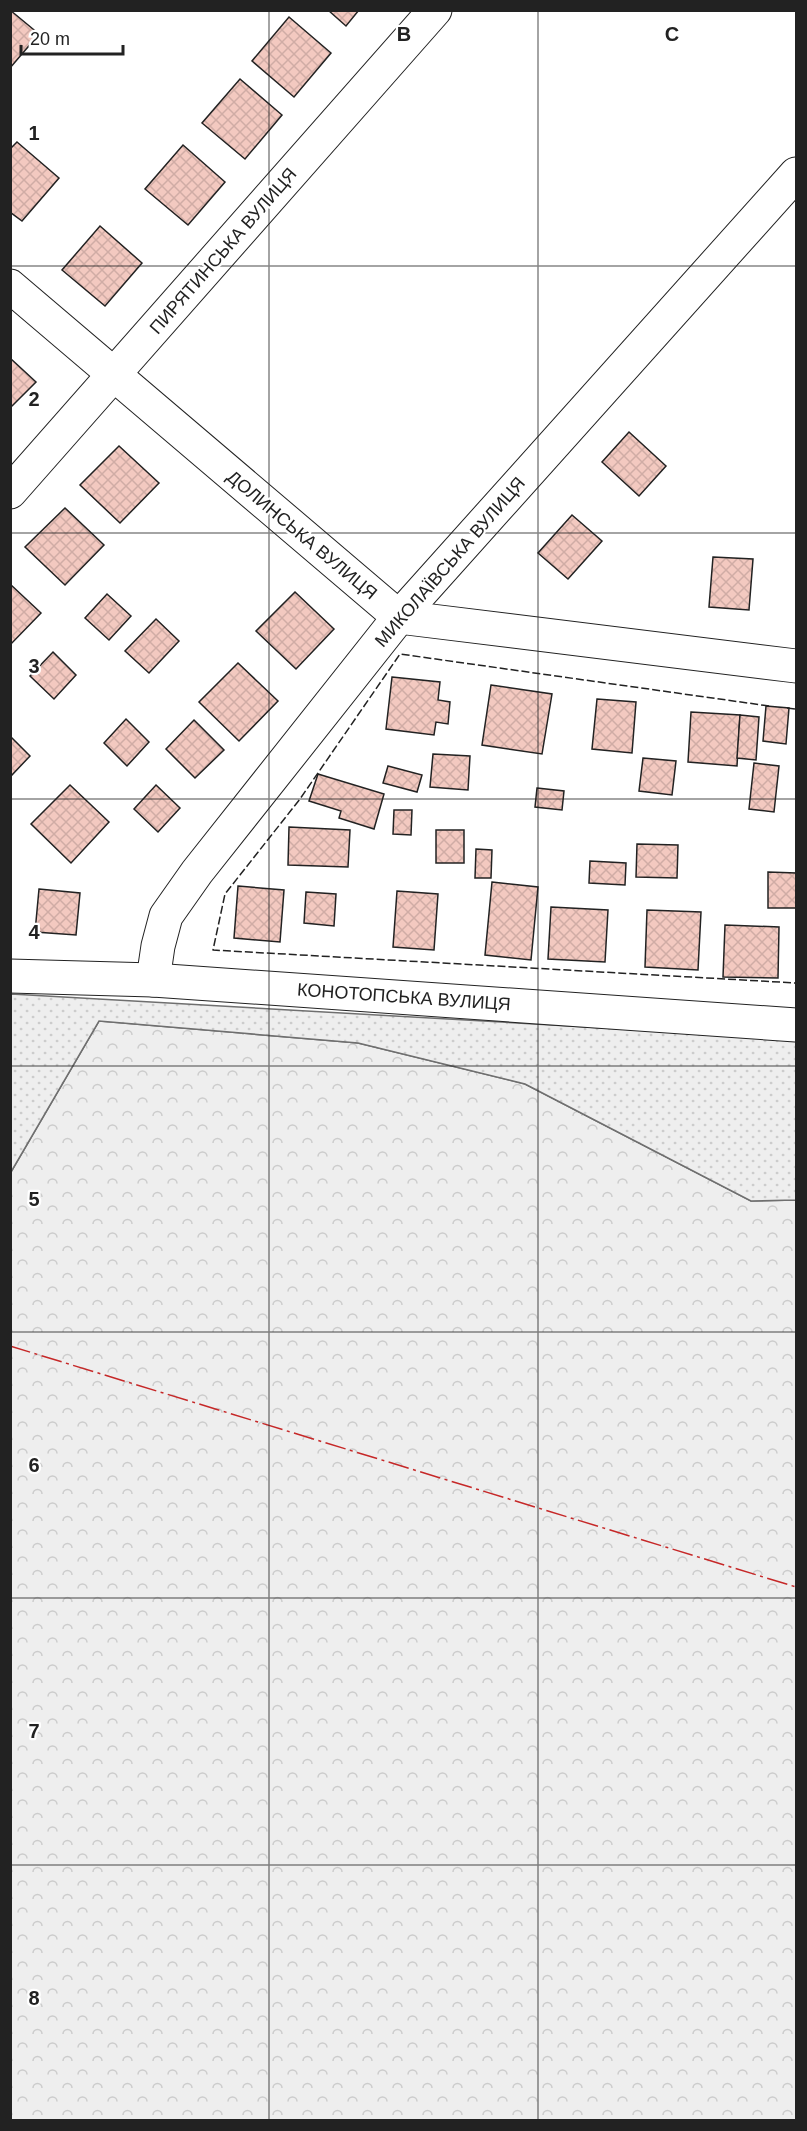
<svg xmlns="http://www.w3.org/2000/svg" width="807" height="2131" viewBox="0 0 807 2131" font-family="Helvetica,sans-serif">
  <style>
    .forest { fill: url(#forest-crowns); stroke: #6f6f6f; stroke-width: 1.5 }
    .park { fill: url(#park-dots); stroke: #6f6f6f; stroke-width: 1.5 }
    .building { fill: url(#building-cross-hatch); stroke: #222; stroke-width: 1.5 }
    .lines { fill: none; stroke-linecap: round; stroke-linejoin: round }
    .minor-casing { stroke: #222; stroke-width: 35 }
    .minor { stroke: #fff; stroke-width: 33 }
    .fence { stroke: #222; stroke-width: 1.5; stroke-dasharray: 8 3; stroke-linecap: butt }
    .power { stroke: #c62828; stroke-width: 1.5; stroke-dasharray: 21 4.5 3 4.5; stroke-linecap: butt }
    .grid { fill: none; stroke: #222; stroke-width: 1.5; stroke-opacity: 0.55 }
    .labels { text-anchor: middle; dominant-baseline: central; stroke-width: 4.5; stroke-linejoin: round; paint-order: stroke }
    .street-label { font-size: 18px; fill: #222; stroke: #fff }
    .grid-label { font-size: 20px; text-anchor: middle; font-weight: bold; fill: #222; stroke: #fff; stroke-width: 4.5; stroke-linejoin: round; paint-order: stroke }
  </style>
  <defs>
    <pattern id="forest-crowns" width="20" height="18" patternUnits="userSpaceOnUse" patternTransform="scale(1.5)"><rect width="20" height="18" fill="#eee"/><path d="M2 6a3 3 0 1 1 6 0M12 15a3 3 0 1 1 6 0" fill="none" stroke="#ccc"/></pattern>
    <pattern id="park-dots" width="8" height="8" patternUnits="userSpaceOnUse" patternTransform="scale(1.5)"><rect width="8" height="8" fill="#eee"/><path d="M2 2h.1M6 6h.1" fill="none" stroke="#ccc" stroke-width="1.8" stroke-linecap="round"/></pattern>
    <pattern id="building-cross-hatch" width="8" height="8" patternUnits="userSpaceOnUse" patternTransform="scale(1.5)"><rect width="8" height="8" fill="#f3c9c0"/><path d="M0 0l8 8M0 8l8-8" fill="none" stroke="#d0aca5"/></pattern>
  </defs>
  <rect width="100%" height="100%" fill="#fff"/>
  <!-- forest -->
  <path class="forest" d="M99 1021 358 1043 525 1084 751 1201 796 1200V2120H11V1172Z"/>
  <!-- park -->
  <path class="park" d="M11 994 796 1039V1200L751 1201 525 1084 358 1043 99 1021 11 1172Z"/>
  <!-- building -->
  <g class="building">
    <path d="M10 10 39 34 10 68Z"/>
    <path d="M328 10H359L346 26Z"/>
    <path d="M289 17 331 53 294 97 252 61Z"/>
    <path d="M240 79 282 115 245 159 202 123Z"/>
    <path d="M17 142 59 178 22 221 10 212V149Z"/>
    <path d="M183 145 225 182 188 225 145 189Z"/>
    <path d="M100 226 142 263 105 306 62 270Z"/>
    <path d="M10 358 36 382 10 408Z"/>
    <path d="M629 432 666 466 639 496 602 462Z"/>
    <path d="M119 446 159 483 120 523 80 485Z"/>
    <path d="M65 508 104 545 65 585 25 547Z"/>
    <path d="M572 515 602 541 568 579 538 553Z"/>
    <path d="M713 557 753 559 749 610 709 607Z"/>
    <path d="M10 584 41 613 10 645Z"/>
    <path d="M295 592 334 629 296 669 256 631Z"/>
    <path d="M107 594 131 616 109 640 85 618Z"/>
    <path d="M156 619 179 641 149 673 125 651Z"/>
    <path d="M53 652 76 675 54 699 30 676Z"/>
    <path d="M238 663 278 701 239 741 199 702Z"/>
    <path d="M392 677 440 682 438 700 450 702 448 724 436 722 434 735 386 729Z"/>
    <path d="M491 685 552 694 542 754 482 745Z"/>
    <path d="M597 699 636 702 632 753 592 749Z"/>
    <path d="M766 706 789 708 786 744 763 741Z"/>
    <path d="M691 712 740 715 737 766 688 762Z"/>
    <path d="M740 715 759 717 756 760 737 758Z"/>
    <path d="M126 719 149 742 127 766 104 743Z"/>
    <path d="M194 720 224 750 195 778 166 749Z"/>
    <path d="M10 736 30 756 10 777Z"/>
    <path d="M433 754 470 756 468 790 430 787Z"/>
    <path d="M643 758 676 761 672 795 639 791Z"/>
    <path d="M754 763 779 766 774 812 749 809Z"/>
    <path d="M388 766 422 775 417 792 383 783Z"/>
    <path d="M318 774 384 794 374 829 339 818 341 811 309 801Z"/>
    <path d="M70 785 109 822 71 863 31 824Z"/>
    <path d="M156 785 180 808 158 832 134 809Z"/>
    <path d="M537 788 564 791 562 810 535 807Z"/>
    <path d="M394 810H412L411 835 393 834Z"/>
    <path d="M289 827 350 830 348 867 288 865Z"/>
    <rect x="436" y="830" width="28" height="33"/>
    <path d="M637 844 678 845 677 878 636 877Z"/>
    <path d="M476 849 492 850 491 878H475Z"/>
    <path d="M590 861 626 863 625 885 589 883Z"/>
    <path d="M768 872 796 873V908H768Z"/>
    <path d="M492 882 538 887 531 960 485 955Z"/>
    <path d="M238 886 284 890 280 942 234 938Z"/>
    <path d="M39 889 80 893 76 935 35 932Z"/>
    <path d="M397 891 438 894 434 950 393 947Z"/>
    <path d="M306 892 336 894 334 926 304 923Z"/>
    <path d="M551 907 608 910 605 962 548 959Z"/>
    <path d="M647 910 701 912 698 970 645 967Z"/>
    <path d="M725 925 779 927 778 978 723 977Z"/>
  </g>
  <g class="lines">
    <defs>
      <g id="minor">
        <path d="M10 286 399 617 796 666"/>
        <path d="M10 492 435 10"/>
        <path d="M10 976 153 980 796 1025"/>
        <path d="M153 980 158 946 166 916 197 872 399 617 796 174"/>
      </g>
    </defs>
    <!-- minor casing -->
    <use href="#minor" class="minor-casing"/>
    <!-- minor -->
    <use href="#minor" class="minor"/>
    <!-- fence -->
    <g class="fence">
      <path d="M769 706 400 654 300 799 225 894 213 950 796 983"/>
      <path d="M787 708 796 709"/>
    </g>
    <!-- power -->
    <path class="power" d="M10 1346 796 1587"/>
  </g>
  <!-- grid -->
  <path class="grid" d="M269 10V2120M538 10V2120M10 266H796M10 533H796M10 799H796M10 1066H796M10 1332H796M10 1598H796M10 1865H796"/>
  <g class="labels">
    <!-- street labels -->
    <g class="street-label">
      <text transform="translate(223 251) rotate(-49)">ПИРЯТИНСЬКА ВУЛИЦЯ</text>
      <text transform="translate(302 535) rotate(40)">ДОЛИНСЬКА ВУЛИЦЯ</text>
      <text transform="translate(450 562) rotate(-49)">МИКОЛАЇВСЬКА ВУЛИЦЯ</text>
      <text transform="translate(404 997) rotate(4)">КОНОТОПСЬКА ВУЛИЦЯ</text>
    </g>
  </g>
  <g class="grid-label">
    <text x="404" y="41">B</text>
    <text x="672" y="41">C</text>
    <text x="34" y="140">1</text>
    <text x="34" y="406">2</text>
    <text x="34" y="673">3</text>
    <text x="34" y="939">4</text>
    <text x="34" y="1206">5</text>
    <text x="34" y="1472">6</text>
    <text x="34" y="1738">7</text>
    <text x="34" y="2005">8</text>
  </g>
  <!-- border -->
  <rect width="807" height="2131" fill="none" stroke="#222222" stroke-width="24"/>
  <!-- scale -->
  <path d="M21 45v9h102v-9" fill="none" stroke="#222222" stroke-width="3"/>
  <text x="30" y="45" font-size="18" fill="#222222" stroke="#ffffff" stroke-width="4.5" paint-order="stroke">20 m</text>
</svg>
